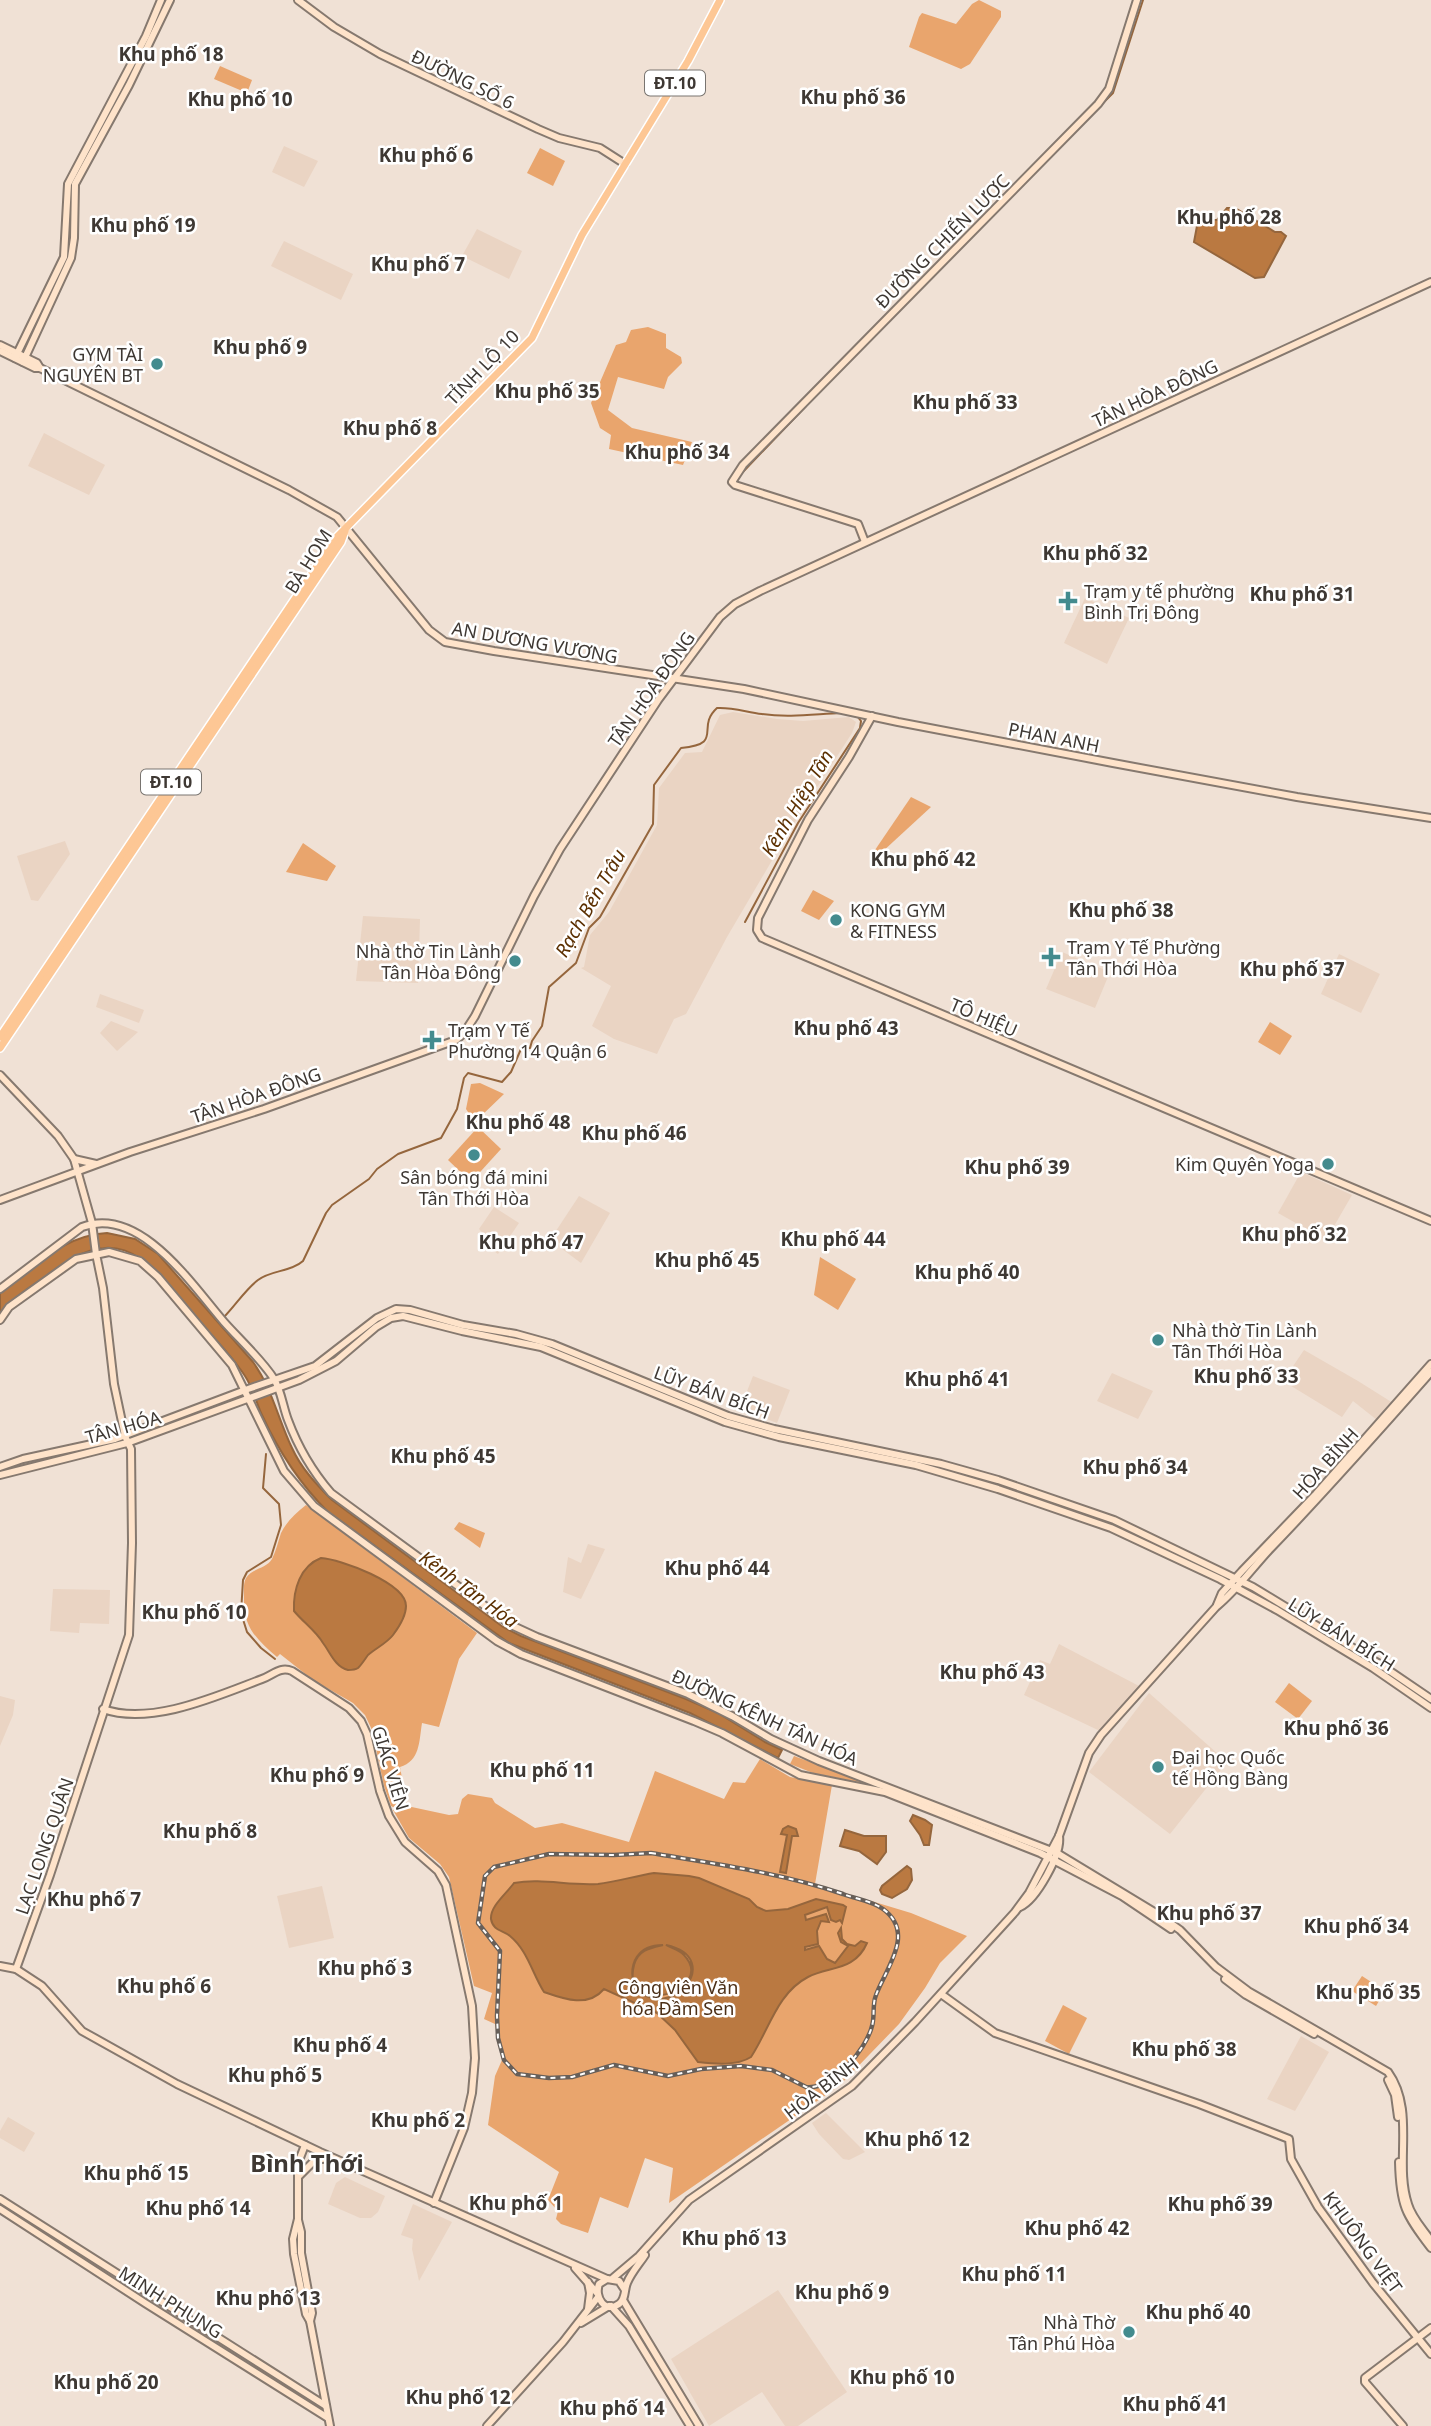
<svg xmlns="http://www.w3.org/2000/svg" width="1431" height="2426" viewBox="0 0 1431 2426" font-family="'Noto Sans',sans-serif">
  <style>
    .built { fill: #ead4c3 }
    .green { fill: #e9a56d }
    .water { fill: #ba7941; stroke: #95663d; stroke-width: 2; fill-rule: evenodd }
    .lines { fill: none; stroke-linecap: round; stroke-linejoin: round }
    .stream { stroke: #95663d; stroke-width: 2 }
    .secondary-casing { stroke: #86796f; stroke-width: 10 }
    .primary-casing { stroke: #fff; stroke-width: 10 }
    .secondary { stroke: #fee3ca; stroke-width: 6 }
    .primary { stroke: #fdc795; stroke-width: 7 }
    .rail-casing { stroke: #675f59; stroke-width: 4.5 }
    .rail { stroke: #fff; stroke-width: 2; stroke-dasharray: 5; stroke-linecap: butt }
    .poi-dot { fill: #438b8e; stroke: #fff; stroke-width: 2.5 }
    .labels { text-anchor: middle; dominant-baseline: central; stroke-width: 5; stroke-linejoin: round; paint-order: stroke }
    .shield { fill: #fff; stroke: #787470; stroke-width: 2 }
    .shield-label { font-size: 16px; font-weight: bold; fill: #3e3833 }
    .street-label { font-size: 18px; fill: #3e3833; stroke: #fff }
    .poi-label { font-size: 18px; fill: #3e3833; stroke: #fff; text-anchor: start }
    .park-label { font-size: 18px; fill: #4c3018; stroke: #fff }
    .neighbourhood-label { font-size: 19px; font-weight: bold; fill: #3e3833; stroke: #fff }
    .water-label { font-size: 19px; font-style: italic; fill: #5c3002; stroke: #fff }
    .district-label { font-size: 24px; font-weight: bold; fill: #3e3833; stroke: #fff }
  </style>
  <rect width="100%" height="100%" fill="#f0e1d5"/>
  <!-- built -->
  <g class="built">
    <path d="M284 146 318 161 304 187 272 172Z"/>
    <path d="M477 229 522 251 509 279 462 256Z"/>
    <path d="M284 241 353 274 341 300 271 266Z"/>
    <path d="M44 433 105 465 89 495 28 466Z"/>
    <path d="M1085 598 1129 618 1107 664 1064 643Z"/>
    <path d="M733 712 777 719 803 721 849 717 856 722 852 733 791 828 727 937 686 1014 674 1019 657 1054 614 1039 592 1026 611 986 581 968 584 967 590 935 609 912 657 825 659 788 685 753 702 752 720 715Z"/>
    <path d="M65 841 70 854 38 901 31 900 17 856Z"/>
    <path d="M363 916 420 919 418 983 356 981Z"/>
    <path d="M1062 952 1110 972 1095 1008 1046 989Z"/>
    <path d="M1339 954 1380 974 1361 1013 1321 994Z"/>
    <path d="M100 994 144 1010 139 1023 96 1007Z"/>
    <path d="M111 1021 138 1032 117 1051 100 1033Z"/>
    <path d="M1301 1172 1352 1195 1326 1240 1278 1213Z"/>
    <path d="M579 1196 610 1213 581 1263 550 1240Z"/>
    <path d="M494 1207 519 1223 498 1254 479 1241 484 1234 479 1229Z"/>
    <path d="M1304 1350 1358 1381 1393 1403 1377 1420 1353 1401 1342 1417 1283 1381Z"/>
    <path d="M1112 1373 1153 1391 1138 1419 1097 1401Z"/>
    <path d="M753 1376 790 1390 777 1423 740 1409Z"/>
    <path d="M588 1544 605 1549 581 1599 563 1592 568 1557 581 1563Z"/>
    <path d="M53 1589 110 1590 109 1624 80 1623 79 1633 50 1631Z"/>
    <path d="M1059 1644 1139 1686 1100 1731 1024 1695 1040 1660 1050 1664Z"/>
    <path d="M1149 1693 1227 1762 1170 1834 1089 1772Z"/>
    <path d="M0 1696 15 1700 13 1715 0 1746Z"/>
    <path d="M322 1886 334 1938 289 1948 277 1896Z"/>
    <path d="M1301 2036 1329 2052 1295 2111 1267 2099Z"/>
    <path d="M826 2113 865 2152 849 2160 843 2159 819 2134 812 2123Z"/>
    <path d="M8 2117 35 2133 24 2152 0 2138V2131Z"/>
    <path d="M345 2177 385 2196 378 2212 371 2218H360L328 2204 336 2183Z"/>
    <path d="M413 2204 452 2222 419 2281 412 2249 413 2239 401 2235Z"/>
    <path d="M778 2290 847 2392 798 2426H785L762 2392 709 2426 671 2359Z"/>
  </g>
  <!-- green -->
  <g class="green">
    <path d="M979 0 1001 11V17L970 64 961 69 909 47 919 17 922 13 956 24 972 4Z"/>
    <path d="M220 66 252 80 247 93 214 79Z"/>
    <path d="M540 148 565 161 553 186 527 173Z"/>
    <path d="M648 327 666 334V348L681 357 682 363 668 377 664 389 618 377 608 410 632 428 692 442 683 465 609 449 611 435 600 428 591 403 616 345 626 342 631 330Z"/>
    <path d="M911 797 931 807 881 853 875 850Z"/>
    <path d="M303 843 336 866 327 881 286 872Z"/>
    <path d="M813 890 834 901 819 920 801 911Z"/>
    <path d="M1270 1022 1292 1036 1280 1055 1258 1042Z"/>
    <path d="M480 1083 504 1094 479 1118V1123L474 1121 466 1109 471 1084Z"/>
    <path d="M478 1127 501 1149 471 1182 448 1160Z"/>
    <path d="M820 1257 856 1279 838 1310 814 1295Z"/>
    <path d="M306 1505 477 1633 459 1659 439 1727 422 1723C419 1742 420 1761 400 1767L407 1806 449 1815 458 1814 462 1799 468 1794 492 1798 495 1803 535 1828 562 1823 629 1842 655 1771 724 1799 733 1782 745 1783 760 1759 790 1777 832 1785 815 1884 911 1913 967 1936 940 1963 925 1988 899 2024 839 2086 669 2203 673 2168 645 2158 628 2208 600 2197 588 2233 561 2224 556 2219 558 2211 548 2200 559 2172 488 2125 495 2076 502 2060 495 2024 484 2019 492 1993 474 1986 449 1877 440 1864 409 1838 393 1810 397 1809 391 1806 384 1786 372 1730 365 1715 353 1703 313 1680 280 1654 277 1657C257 1640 243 1627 244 1599 244 1592 243 1584 246 1578 252 1568 266 1569 272 1559 276 1551 278 1542 281 1533 287 1521 296 1513 306 1505Z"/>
    <path d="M459 1522 485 1533 480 1548 454 1529Z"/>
    <path d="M1289 1683 1312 1701 1298 1719 1275 1702Z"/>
    <path d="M794 1756C821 1767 853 1771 877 1786L813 1773 790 1764Z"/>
    <path d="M1362 1976 1385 1991 1376 2006 1352 1991Z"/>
    <path d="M1063 2005 1087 2018 1069 2054 1045 2041Z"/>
  </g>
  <!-- water -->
  <g class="water">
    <path d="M1227 208H1235L1275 232H1281L1286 236 1264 277 1255 278 1194 242 1197 226 1207 220H1217Z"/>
    <path d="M107 1233 135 1239 158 1254 253 1362C272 1388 278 1419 292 1448 301 1468 316 1484 332 1500L503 1627 521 1636 686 1699 718 1713 765 1742 782 1750 778 1758 690 1713 509 1643 328 1512C299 1483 279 1452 262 1415 256 1402 253 1388 245 1376 231 1354 210 1334 193 1315 143 1256 120 1219 46 1276 31 1287 12 1298 0 1313V1291C33 1267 64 1235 107 1233Z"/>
    <path d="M321 1558C340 1559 406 1583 406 1606 406 1616 399 1627 393 1635 387 1643 376 1648 368 1655 365 1659 362 1664 358 1668 355 1670 352 1670 348 1670 335 1667 330 1652 323 1643 316 1631 303 1622 294 1611 293 1590 300 1566 321 1558Z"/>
    <path d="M913 1815 925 1820 932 1825 929 1845H924L920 1835 910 1821Z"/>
    <path d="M788 1826 796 1829 798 1836H792L786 1873 780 1872 787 1835 781 1834 783 1829Z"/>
    <path d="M845 1830 864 1836H886V1852L877 1864 859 1851 840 1846Z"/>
    <path d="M907 1866 911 1869 912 1880 907 1889 892 1898 882 1894 880 1890 882 1886Z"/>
    <path d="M654 1873 689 1876 699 1878 749 1899 757 1907 766 1911 788 1909 816 1899 843 1905 846 1907 842 1923 840 1920 836 1922 831 1920 827 1907 805 1915 806 1920 826 1914 829 1922 821 1921 817 1931 818 1944 805 1947V1950L819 1946 827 1959 835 1963 848 1946 841 1942 838 1933 841 1928 842 1939 847 1944 855 1946 861 1941 867 1943C855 1971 830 1966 808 1977 777 1993 769 2030 751 2057 737 2066 715 2064 698 2062L675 2030 657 2013 604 1989C588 2008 564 1999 544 1992 532 1973 528 1951 510 1936 503 1930 493 1931 491 1919 490 1906 507 1893 514 1883 542 1878 569 1886 598 1884 616 1882 635 1876 654 1873ZM663 1945C650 1948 638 1950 634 1965 620 2020 718 1991 684 1955 679 1950 671 1948 666 1945 727 1958 669 2027 634 1986 628 1963 638 1945 663 1945Z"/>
  </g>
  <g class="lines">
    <!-- stream -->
    <g class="stream">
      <path d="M1102 104 1113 93 1143 0"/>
      <path d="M740 475 806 406"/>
      <path d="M745 922 798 823 860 728 861 721 857 716"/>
      <path d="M224 1317C235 1306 245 1290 258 1280 271 1270 291 1272 303 1261L326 1213 332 1205 369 1179 377 1169 398 1154 441 1138 457 1109 464 1078 468 1073 502 1082 511 1072 521 1049 530 1048 532 1041 542 1026 549 987 576 963 589 928 600 917 653 824 654 785 681 748C725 744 695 728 717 708 732 707 746 712 762 714 789 718 815 714 841 713"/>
      <path d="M266 1454 263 1488 279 1504 281 1525 271 1557 247 1572 243 1580 241 1613 247 1632 261 1648 275 1659"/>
    </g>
    <defs>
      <g id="secondary">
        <path d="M298 0 334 27 380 54 538 129 559 138 600 148 625 164"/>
        <path d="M0 345 37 363 40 368"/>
        <path d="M0 351 35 368H40L289 490 337 517 429 630 445 642 494 651 744 689 898 722 1113 763 1297 797 1431 818"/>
        <path d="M15 358 64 257 68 184 146 36 161 0"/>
        <path d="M23 362 71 258 74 238 75 184 129 85 170 0"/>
        <path d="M865 542 858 524 735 485 732 482 743 465 1098 104 1109 89 1137 0"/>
        <path d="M872 716 849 757 808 820 758 918 757 930 762 938 1431 1221"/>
        <path d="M0 1075 58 1136 74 1159 92 1223 96 1254 103 1288 114 1384 125 1436 131 1449 132 1543 129 1635 50 1875 16 1969"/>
        <path d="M74 1159 96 1164"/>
        <path d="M0 1200 130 1152 264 1109 456 1040 464 1033 475 1016 534 896 560 849 658 700 720 617 735 604 760 591 1431 282"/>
        <path d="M0 1289 82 1227C140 1205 192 1285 224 1322 240 1340 262 1360 274 1379 281 1390 283 1407 288 1420 298 1447 312 1471 331 1493L511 1625 537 1637 688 1694 732 1716 771 1739 819 1761 1057 1853 1156 1913 1180 1930 1216 1967 1248 1991 1388 2072C1416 2111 1394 2162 1408 2204 1412 2218 1423 2229 1431 2241"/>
        <path d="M0 1320 9 1307 76 1259 109 1252 140 1261 158 1277 232 1365 284 1471 314 1506 497 1641 521 1654 694 1721 722 1733 800 1775 885 1792 1040 1853 1122 1896 1171 1929"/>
        <path d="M0 1467 23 1459 115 1439 248 1389 315 1366 377 1318 396 1309 410 1310 463 1325 516 1334 552 1344 728 1416 774 1429 941 1464 998 1480 1114 1520 1253 1587 1378 1663 1431 1699"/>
        <path d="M0 1475 127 1443 299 1380 336 1361 376 1327 391 1318 403 1316 462 1331 541 1347 725 1422 779 1437 916 1465 998 1489 1111 1528 1220 1579 1277 1610 1373 1668 1431 1708"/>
        <path d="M1217 1605 1222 1593 1242 1571 1316 1494 1431 1364"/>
        <path d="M103 1709C151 1726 217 1696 262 1679 273 1675 280 1666 292 1671L349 1708 361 1721 367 1734 380 1791 389 1816 405 1842 438 1871 446 1885 472 2006 475 2058 472 2093 464 2128 434 2203"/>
        <path d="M1020 1907C1036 1900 1062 1854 1059 1836"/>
        <path d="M0 1966 16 1969 42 1986 82 2031 177 2084 320 2152 607 2279"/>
        <path d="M1225 1979 1246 1995 1314 2034"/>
        <path d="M941 1994 995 2033 1199 2104 1289 2139 1291 2159 1318 2207 1373 2283 1431 2354"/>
        <path d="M1388 2080 1395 2095 1398 2117"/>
        <path d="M305 2145 298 2163V2219L293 2239 294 2254 306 2314 310 2321 330 2426"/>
        <path d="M1399 2162C1400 2205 1405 2214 1431 2248"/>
        <path d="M299 2176 315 2160 329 2158"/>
        <path d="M0 2199 326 2406"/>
        <path d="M0 2209 145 2303 328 2418"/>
        <path d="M298 2220 301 2232V2253L312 2313 310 2321"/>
        <path d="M575 2268 597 2293"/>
        <path d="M613 2278 639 2256 689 2200 852 2086 915 2022 1015 1912 1029 1893 1059 1836 1089 1753 1101 1735 1216 1607C1237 1590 1253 1567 1271 1548 1326 1491 1379 1431 1431 1372"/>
        <path d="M588 2282 590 2293 588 2309"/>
        <path d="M625 2290 619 2281 607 2279 599 2284C594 2297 605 2314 619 2304 626 2299 624 2290 627 2283 631 2273 639 2264 645 2255"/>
        <path d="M623 2300 699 2426"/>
        <path d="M611 2306 629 2326 690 2426"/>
        <path d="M581 2323 609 2306"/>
        <path d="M487 2426 563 2342 598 2297"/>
        <path d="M1403 2426 1365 2382V2378L1431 2328"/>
      </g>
      <g id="primary">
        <path d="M0 1037 336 538 532 338 582 235 688 61 720 0"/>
        <path d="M0 1048 341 542 345 531"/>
      </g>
    </defs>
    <!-- secondary casing -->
    <use href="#secondary" class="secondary-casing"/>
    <!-- primary casing -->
    <use href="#primary" class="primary-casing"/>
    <!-- secondary -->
    <use href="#secondary" class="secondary"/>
    <!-- primary -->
    <use href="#primary" class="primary"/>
    <defs>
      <path id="rail" d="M651 1853C716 1864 781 1873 843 1894 856 1899 872 1901 883 1909 916 1933 886 1968 876 1995 872 2005 875 2016 872 2026 866 2050 832 2090 806 2087L772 2070 741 2066 701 2069 668 2076 614 2065 572 2077 549 2078 517 2074 504 2060 498 2038 497 2016 500 1951 478 1923 485 1876 494 1867 549 1854 614 1855Z"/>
    </defs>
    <!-- rail casing -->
    <use href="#rail" class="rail-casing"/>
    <!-- rail -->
    <use href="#rail" class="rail"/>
  </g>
  <!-- markers -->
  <g class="poi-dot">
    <circle cx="157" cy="364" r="7"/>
    <path d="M1064.5 590.5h7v7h7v7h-7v7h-7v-7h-7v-7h7z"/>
    <circle cx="836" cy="920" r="7"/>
    <path d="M1047.5 946.5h7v7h7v7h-7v7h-7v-7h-7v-7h7z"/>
    <circle cx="515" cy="961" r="7"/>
    <path d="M428.5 1029.5h7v7h7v7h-7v7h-7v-7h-7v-7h7z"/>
    <circle cx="474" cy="1155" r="7"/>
    <circle cx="1328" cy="1164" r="7"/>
    <circle cx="1158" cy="1340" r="7"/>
    <circle cx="1158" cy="1767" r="7"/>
    <circle cx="1129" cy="2332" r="7"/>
  </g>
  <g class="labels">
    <!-- shield labels -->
    <g class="shield">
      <rect x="645" y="70.5" width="60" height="25" rx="5"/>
      <rect x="141" y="769.5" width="60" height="25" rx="5"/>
    </g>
    <g class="shield-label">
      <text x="675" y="83">ĐT.10</text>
      <text x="171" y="782">ĐT.10</text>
    </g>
    <!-- street labels -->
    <g class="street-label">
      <text transform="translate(463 79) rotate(26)">ĐƯỜNG SỐ 6</text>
      <text transform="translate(942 241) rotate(-45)">ĐƯỜNG CHIẾN LƯỢC</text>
      <text transform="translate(482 367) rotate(-46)">TỈNH LỘ 10</text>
      <text transform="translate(1155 393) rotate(-25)">TÂN HÒA ĐÔNG</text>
      <text transform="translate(308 561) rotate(-58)">BÀ HOM</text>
      <text transform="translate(535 642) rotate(10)">AN DƯƠNG VƯƠNG</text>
      <text transform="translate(651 689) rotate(-55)">TÂN HÒA ĐÔNG</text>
      <text transform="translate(1054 737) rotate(11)">PHAN ANH</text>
      <text transform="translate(984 1017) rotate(23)">TÔ HIỆU</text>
      <text transform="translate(256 1095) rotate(-19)">TÂN HÒA ĐÔNG</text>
      <text transform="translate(712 1392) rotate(20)">LŨY BÁN BÍCH</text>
      <text transform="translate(123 1427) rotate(-16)">TÂN HÓA</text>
      <text transform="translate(1325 1463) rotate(-48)">HÒA BÌNH</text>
      <text transform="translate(1342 1634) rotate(32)">LŨY BÁN BÍCH</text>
      <text transform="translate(765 1717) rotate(25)">ĐƯỜNG KÊNH TÂN HÓA</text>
      <text transform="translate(391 1768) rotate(73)">GIÁC VIÊN</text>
      <text transform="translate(44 1846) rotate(-71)">LẠC LONG QUÂN</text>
      <text transform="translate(821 2088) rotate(-38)">HÒA BÌNH</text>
      <text transform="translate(1363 2242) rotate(54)">KHUÔNG VIỆT</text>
      <text transform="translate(171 2302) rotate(32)">MINH PHỤNG</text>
    </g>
    <!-- poi labels -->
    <g class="poi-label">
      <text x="143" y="354" text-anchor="end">GYM TÀI<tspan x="143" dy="21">NGUYÊN BT</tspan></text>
      <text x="1084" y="591">Trạm y tế phường<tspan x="1084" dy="21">Bình Trị Đông</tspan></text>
      <text x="850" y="910">KONG GYM<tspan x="850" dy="21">&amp; FITNESS</tspan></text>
      <text x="1067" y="947">Trạm Y Tế Phường<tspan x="1067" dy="21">Tân Thới Hòa</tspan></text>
      <text x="501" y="951" text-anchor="end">Nhà thờ Tin Lành<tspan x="501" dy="21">Tân Hòa Đông</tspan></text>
      <text x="448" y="1030">Trạm Y Tế<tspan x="448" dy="21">Phường 14 Quận 6</tspan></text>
      <text x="1314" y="1164" text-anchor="end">Kim Quyên Yoga</text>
      <text x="474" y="1177" text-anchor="middle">Sân bóng đá mini<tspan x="474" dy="21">Tân Thới Hòa</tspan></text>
      <text x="1172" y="1330">Nhà thờ Tin Lành<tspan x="1172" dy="21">Tân Thới Hòa</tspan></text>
      <text x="1172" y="1757">Đại học Quốc<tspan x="1172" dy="21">tế Hồng Bàng</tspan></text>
      <text x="1115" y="2322" text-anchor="end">Nhà Thờ<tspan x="1115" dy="21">Tân Phú Hòa</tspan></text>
    </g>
    <!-- park labels -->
    <g class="park-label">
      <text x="678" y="1987">Công viên Văn<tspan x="678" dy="21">hóa Đầm Sen</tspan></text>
    </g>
    <!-- neighbourhood labels -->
    <g class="neighbourhood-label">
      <text x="171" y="54">Khu phố 18</text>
      <text x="853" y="97">Khu phố 36</text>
      <text x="240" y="99">Khu phố 10</text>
      <text x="426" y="155">Khu phố 6</text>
      <text x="1229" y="217">Khu phố 28</text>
      <text x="143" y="225">Khu phố 19</text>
      <text x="418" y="264">Khu phố 7</text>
      <text x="260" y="347">Khu phố 9</text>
      <text x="547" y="391">Khu phố 35</text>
      <text x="965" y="402">Khu phố 33</text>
      <text x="390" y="428">Khu phố 8</text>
      <text x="677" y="452">Khu phố 34</text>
      <text x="1095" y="553">Khu phố 32</text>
      <text x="1302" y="594">Khu phố 31</text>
      <text x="923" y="859">Khu phố 42</text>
      <text x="1121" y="910">Khu phố 38</text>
      <text x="1292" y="969">Khu phố 37</text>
      <text x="846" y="1028">Khu phố 43</text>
      <text x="518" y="1122">Khu phố 48</text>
      <text x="634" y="1133">Khu phố 46</text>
      <text x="1017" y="1167">Khu phố 39</text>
      <text x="1294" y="1234">Khu phố 32</text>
      <text x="833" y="1239">Khu phố 44</text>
      <text x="531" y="1242">Khu phố 47</text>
      <text x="707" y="1260">Khu phố 45</text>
      <text x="967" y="1272">Khu phố 40</text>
      <text x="1246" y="1376">Khu phố 33</text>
      <text x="957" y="1379">Khu phố 41</text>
      <text x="443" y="1456">Khu phố 45</text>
      <text x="1135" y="1467">Khu phố 34</text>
      <text x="717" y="1568">Khu phố 44</text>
      <text x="194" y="1612">Khu phố 10</text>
      <text x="992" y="1672">Khu phố 43</text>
      <text x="1336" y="1728">Khu phố 36</text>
      <text x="542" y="1770">Khu phố 11</text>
      <text x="317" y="1775">Khu phố 9</text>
      <text x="210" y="1831">Khu phố 8</text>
      <text x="94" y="1899">Khu phố 7</text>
      <text x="1209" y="1913">Khu phố 37</text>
      <text x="1356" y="1926">Khu phố 34</text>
      <text x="365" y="1968">Khu phố 3</text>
      <text x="164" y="1986">Khu phố 6</text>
      <text x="1368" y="1992">Khu phố 35</text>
      <text x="340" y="2045">Khu phố 4</text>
      <text x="1184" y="2049">Khu phố 38</text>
      <text x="275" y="2075">Khu phố 5</text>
      <text x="418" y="2120">Khu phố 2</text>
      <text x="917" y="2139">Khu phố 12</text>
      <text x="136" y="2173">Khu phố 15</text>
      <text x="516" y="2203">Khu phố 1</text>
      <text x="1220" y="2204">Khu phố 39</text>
      <text x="198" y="2208">Khu phố 14</text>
      <text x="1077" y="2228">Khu phố 42</text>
      <text x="734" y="2238">Khu phố 13</text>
      <text x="1014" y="2274">Khu phố 11</text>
      <text x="842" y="2292">Khu phố 9</text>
      <text x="268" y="2298">Khu phố 13</text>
      <text x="1198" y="2312">Khu phố 40</text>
      <text x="902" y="2377">Khu phố 10</text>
      <text x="106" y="2382">Khu phố 20</text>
      <text x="458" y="2397">Khu phố 12</text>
      <text x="1175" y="2404">Khu phố 41</text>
      <text x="612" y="2408">Khu phố 14</text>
    </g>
    <!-- water labels -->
    <g class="water-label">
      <text transform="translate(797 803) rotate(-59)">Kênh Hiệp Tân</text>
      <text transform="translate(590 903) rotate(-60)">Rạch Bến Trâu</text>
      <text transform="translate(469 1589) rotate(36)">Kênh Tân Hóa</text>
    </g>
    <!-- district labels -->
    <g class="district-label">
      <text x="307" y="2162">Bình Thới</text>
    </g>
  </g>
</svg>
